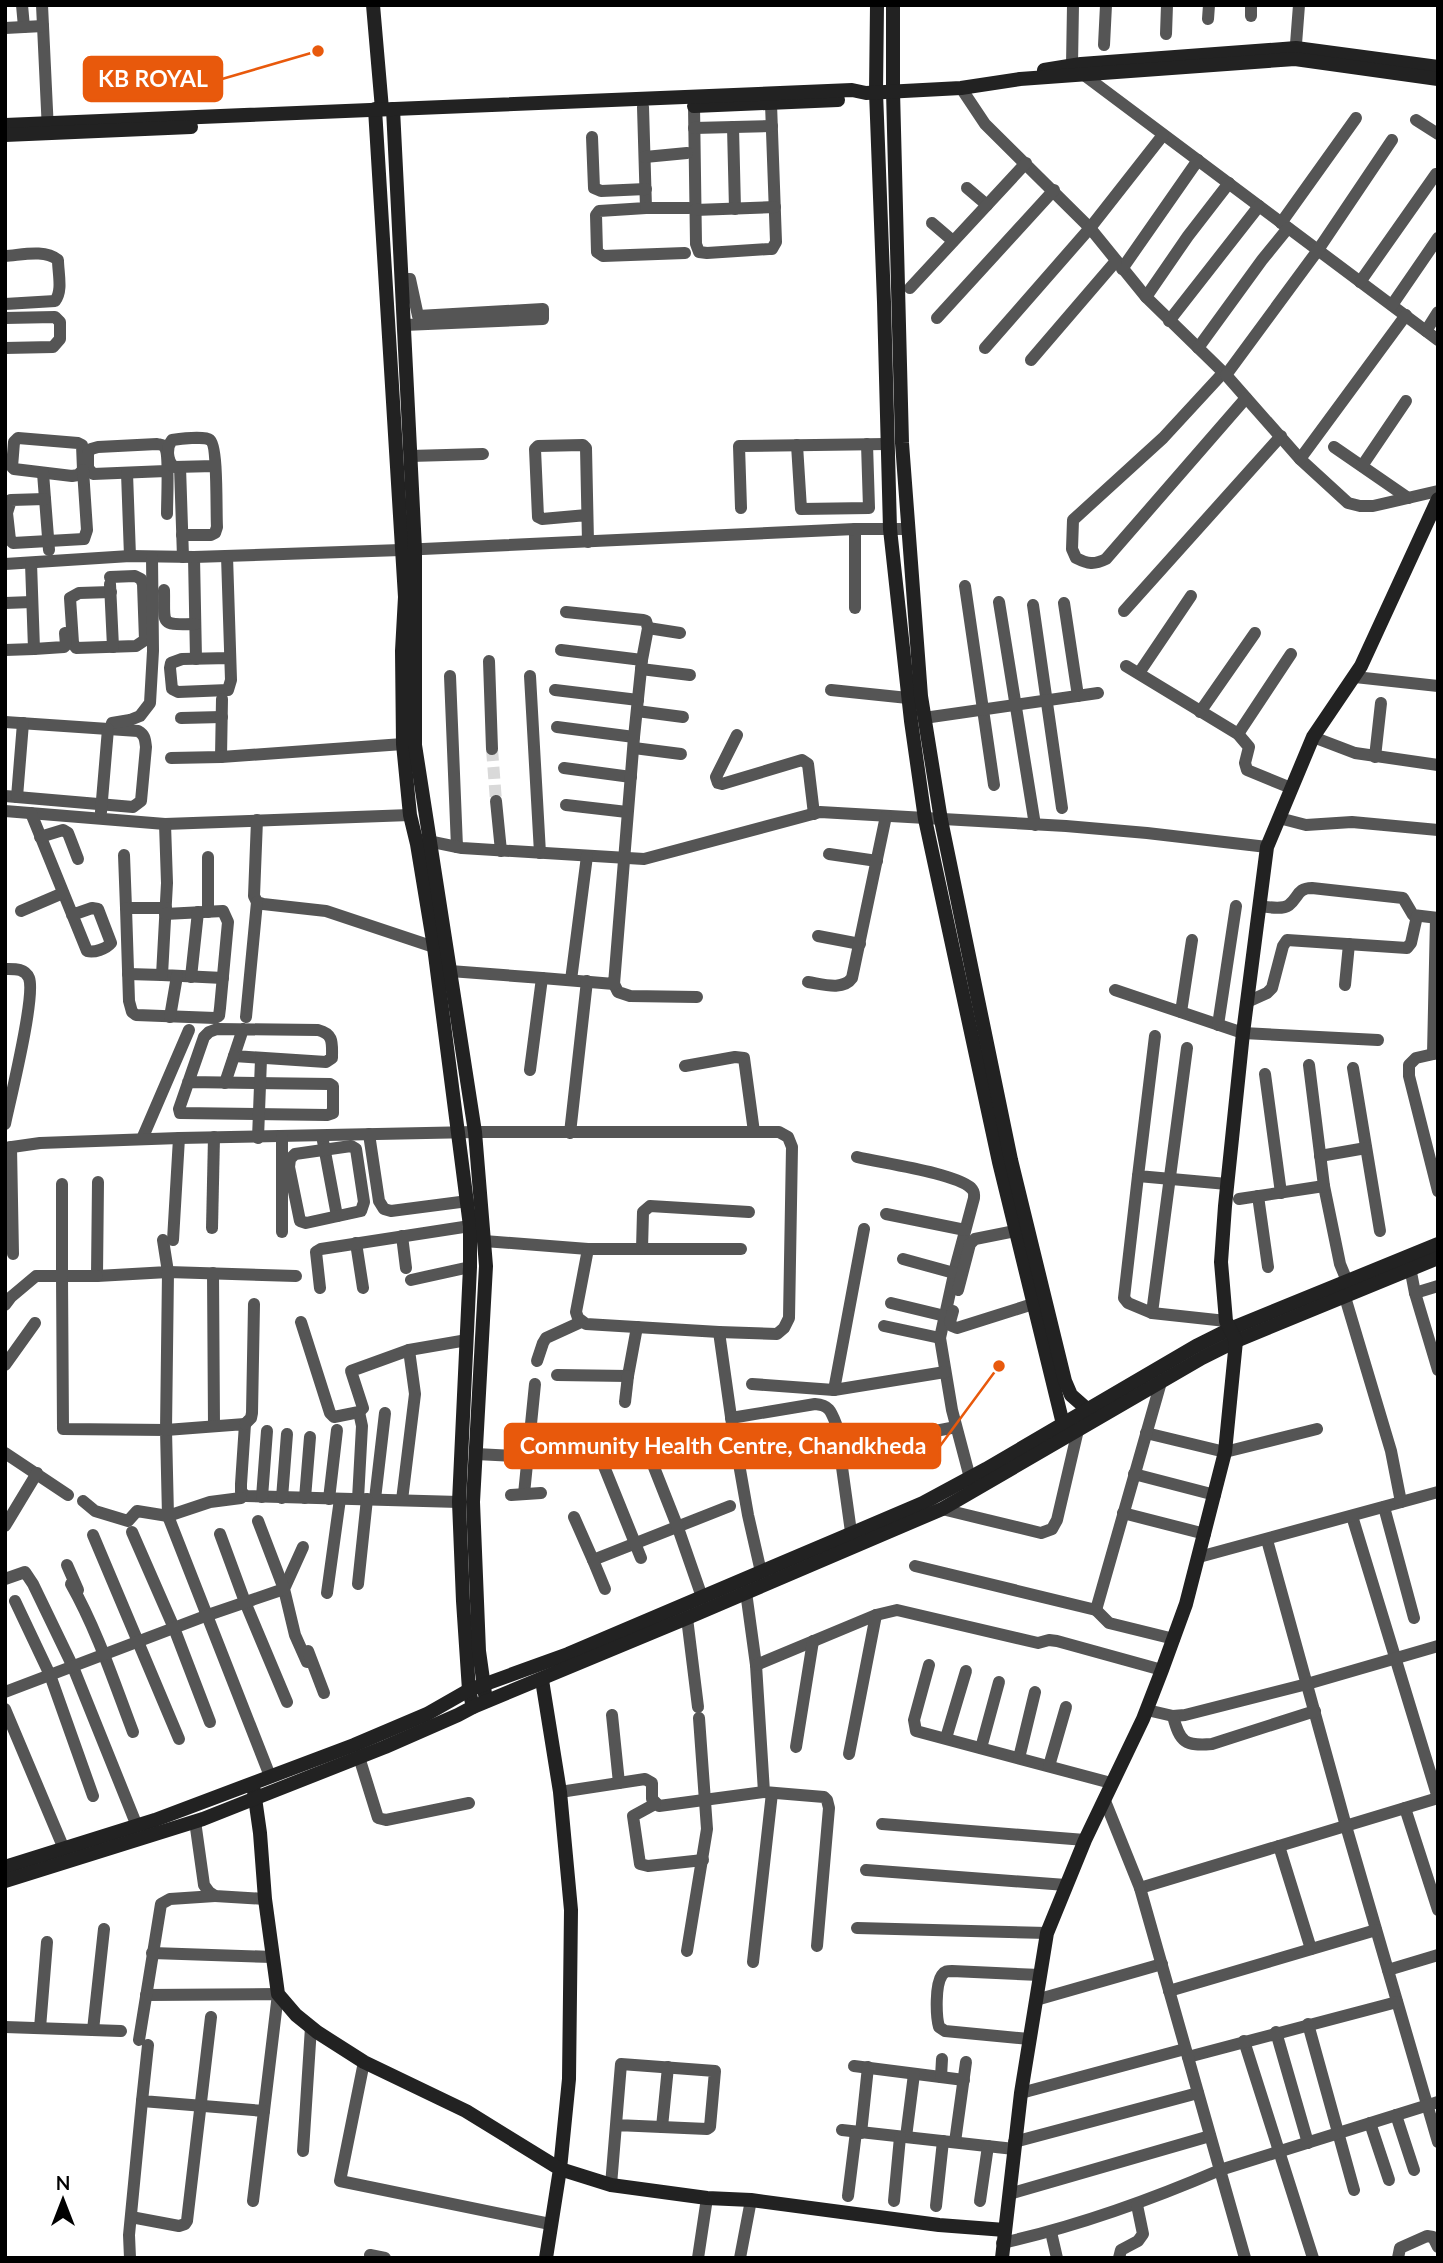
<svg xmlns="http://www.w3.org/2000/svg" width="1443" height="2263" viewBox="0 0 1443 2263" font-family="Lato,sans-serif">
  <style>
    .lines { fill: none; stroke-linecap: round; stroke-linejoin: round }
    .street-tunnel { stroke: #d9d9d9; stroke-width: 12; stroke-dasharray: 12 6; stroke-linecap: butt }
    .street { stroke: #555; stroke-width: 12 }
    .secondary { stroke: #222; stroke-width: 14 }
    .leader { fill: none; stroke: #e8590c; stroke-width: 2.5 }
    .callout-dot { fill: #e8590c; stroke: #fff; stroke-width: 2.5 }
    .callout { fill: #e8590c; stroke: #e8590c; stroke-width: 2.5 }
    .callout-label { font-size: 23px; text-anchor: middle; font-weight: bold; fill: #fff }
  </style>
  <rect width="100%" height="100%" fill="#fff"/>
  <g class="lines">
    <!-- street-tunnel -->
    <path class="street-tunnel" d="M492 749 496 801"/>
    <!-- street -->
    <g class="street">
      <path d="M22 5 24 27"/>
      <path d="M42 5 48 131"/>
      <path d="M1251 16V5"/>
      <path d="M1208 19 1209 5"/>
      <path d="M5 28 43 26"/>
      <path d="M1166 34 1167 5"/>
      <path d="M1104 45 1106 5"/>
      <path d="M1295 57 1299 5"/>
      <path d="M1072 65 1073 5"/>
      <path d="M1084 75 1438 340"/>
      <path d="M961 88 985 124 1090 228 1146 297 1226 375 1300 459 1348 503 1360 506H1373L1438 491"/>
      <path d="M694 106 696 244 699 252 707 253 769 249H772L776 242 771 104"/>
      <path d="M643 107 646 208 599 211 596 215 597 252 603 256 685 253"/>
      <path d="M1416 120 1438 134"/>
      <path d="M733 127 735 209"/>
      <path d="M694 128 772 126"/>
      <path d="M592 137 594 188 601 191 646 189"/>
      <path d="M645 157 687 153"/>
      <path d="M967 188 987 205"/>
      <path d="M646 208H689"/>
      <path d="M695 210 775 207"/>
      <path d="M932 223 953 241"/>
      <path d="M1281 223 1356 118"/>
      <path d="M5 256C22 255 44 249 58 260 58 273 63 291 55 301L5 304"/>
      <path d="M1122 269 1198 160"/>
      <path d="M401 279H410L418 316 543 309V319L404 325"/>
      <path d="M1360 282 1436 174"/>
      <path d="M910 288 1026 163"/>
      <path d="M1146 297 1188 236 1229 183"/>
      <path d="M1392 305 1438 238"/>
      <path d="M5 318 55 317 60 322V339L53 347 5 348"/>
      <path d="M937 318 1054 190"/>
      <path d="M1169 321 1259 206"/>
      <path d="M1426 331 1438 312"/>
      <path d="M985 348 1090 228 1163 135"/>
      <path d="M1198 348 1262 260 1288 228"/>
      <path d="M1031 360 1116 261"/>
      <path d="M1223 373 1163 438 1073 520 1072 549 1076 558C1088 564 1094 565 1106 559L1246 398"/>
      <path d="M1226 375 1318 250 1392 140"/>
      <path d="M18 438 78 443 82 445 83 470 78 475 72 476 14 469 12 467 14 442Z"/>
      <path d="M797 445 801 509 869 508 867 444"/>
      <path d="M1334 447 1408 498"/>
      <path d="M410 456 483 454"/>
      <path d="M1300 459 1406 315"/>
      <path d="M1362 466 1406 401"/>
      <path d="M180 467 183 557"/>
      <path d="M166 471 93 474 88 468V453L91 449 98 447 157 444C161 445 164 444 166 450 169 459 167 501 167 514"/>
      <path d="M43 473 49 550"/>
      <path d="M127 473 130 556"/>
      <path d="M45 499 11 500 7 513 10 540 13 543 84 539 87 530 83 470"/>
      <path d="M741 508 739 446 886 444"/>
      <path d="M587 515 542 519 538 517 535 449 538 446 583 445 586 448 588 542"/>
      <path d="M855 529V608"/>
      <path d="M182 535H211L215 533 217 527C216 514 218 445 210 440 205 436 179 439 172 440 166 448 167 461 174 467L215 466"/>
      <path d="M227 556 231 680 228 690 178 692 172 689 170 668 171 663 182 659 230 658"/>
      <path d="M194 557 196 659"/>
      <path d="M5 564 130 556 194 557 401 550 855 529H907"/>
      <path d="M110 577 135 576 141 579 143 584 145 640 136 646 76 648 73 643 70 598 79 593 111 592"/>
      <path d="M110 584 113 647"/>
      <path d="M965 586 994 785"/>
      <path d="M164 590C165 624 158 625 195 624"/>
      <path d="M999 602 1035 825"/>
      <path d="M5 603 32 602"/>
      <path d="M1064 603 1078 696"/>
      <path d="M1033 605 1062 808"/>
      <path d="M1124 611 1281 436"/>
      <path d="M648 628 680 633"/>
      <path d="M34 649 64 647 66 645 65 633"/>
      <path d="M5 650 34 649 31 563"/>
      <path d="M561 650 642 660"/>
      <path d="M489 661 492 749"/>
      <path d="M1126 666 1238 734 1249 747 1245 763 1247 770 1291 788"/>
      <path d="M641 669 690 675"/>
      <path d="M1139 673 1191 596"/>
      <path d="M450 676 457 847"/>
      <path d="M530 676 540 853"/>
      <path d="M1355 677 1438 686"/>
      <path d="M555 690 638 700"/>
      <path d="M831 690 908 698"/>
      <path d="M637 711 683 717"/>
      <path d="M1200 712 1255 633"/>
      <path d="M181 718 222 717"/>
      <path d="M924 718 1098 693"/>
      <path d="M5 722 138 731C145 735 145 739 146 747L141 801 133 807 5 796"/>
      <path d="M112 723 130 720 140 716 150 703 153 651 152 557"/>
      <path d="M557 727 634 737"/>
      <path d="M1238 734 1291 654"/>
      <path d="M737 735 716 777 718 783 722 784 802 760 808 764 814 814"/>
      <path d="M1313 737 1355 753 1438 765"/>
      <path d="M634 748 681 754"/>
      <path d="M221 757 222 699"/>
      <path d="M1375 757 1381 703"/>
      <path d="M171 758 221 757 403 744"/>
      <path d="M564 768 631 777"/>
      <path d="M17 797 23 723"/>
      <path d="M496 801 501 851"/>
      <path d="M566 805 627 812"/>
      <path d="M5 811 165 824 410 815"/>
      <path d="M101 812 108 729"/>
      <path d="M31 813 87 951C94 953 106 949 111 943L98 909 92 908 72 915"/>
      <path d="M1279 818 1306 825 1352 822 1438 830"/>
      <path d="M257 820 254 896 257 902 263 904 326 911 434 947"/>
      <path d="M165 824 167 883 162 975 223 978"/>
      <path d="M40 837 63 830 68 833 78 859"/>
      <path d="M423 840 462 848 644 859 820 812 1066 826 1147 833 1267 847"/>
      <path d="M829 854 877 861"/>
      <path d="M124 855 126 908H166"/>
      <path d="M208 857V912"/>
      <path d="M1259 906C1268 907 1282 910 1289 905 1299 897 1297 888 1312 888L1403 898 1413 915 1438 918"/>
      <path d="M126 908 129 1001 132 1012 136 1015 215 1018 219 1016 220 1008 228 922 223 911 165 914"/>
      <path d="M21 911 63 893"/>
      <path d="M818 936 860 944"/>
      <path d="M5 969C14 969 25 968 29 978 36 996 10 1100 5 1124"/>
      <path d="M450 971 542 978"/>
      <path d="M128 974 162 975"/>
      <path d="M191 977 198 912"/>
      <path d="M571 980 587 856"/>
      <path d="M808 982C822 984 843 991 852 978L886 816"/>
      <path d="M614 984 618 992 630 996 697 997"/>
      <path d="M1345 985 1349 944"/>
      <path d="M1115 990 1243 1033 1378 1040"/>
      <path d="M1247 1002 1267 993 1272 988 1283 946 1287 940 1407 948 1411 943 1417 916"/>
      <path d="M1181 1012 1192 940"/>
      <path d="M170 1017 177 976"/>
      <path d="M246 1017 257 902"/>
      <path d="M1218 1025 1236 906"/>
      <path d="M1155 1036 1138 1176 1227 1184"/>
      <path d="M1187 1048 1152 1313 1226 1321"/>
      <path d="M1438 1053 1416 1058 1409 1065V1076L1438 1191"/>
      <path d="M1433 1054 1436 918"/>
      <path d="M1309 1065 1324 1186 1340 1264 1347 1281"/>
      <path d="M685 1066 735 1057 744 1058 754 1132"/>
      <path d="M1353 1068 1380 1231"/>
      <path d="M530 1070 542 978 614 984 634 737 642 660 648 628 646 621 643 620 566 612"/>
      <path d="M1265 1074 1281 1193"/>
      <path d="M188 1082 330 1084 333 1086V1113L327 1115 180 1113 179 1109 204 1037 209 1032 217 1029 318 1030C334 1034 332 1043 332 1058L326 1062 234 1056 243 1029"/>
      <path d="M225 1083 234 1056"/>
      <path d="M570 1133 587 981"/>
      <path d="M369 1134 379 1201 384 1209 391 1211 468 1201"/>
      <path d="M258 1138 261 1059"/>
      <path d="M142 1139 189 1030"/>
      <path d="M323 1141 337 1216"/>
      <path d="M351 1146 356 1149 364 1202 361 1211 306 1223 300 1221 289 1167 290 1159 295 1154Z"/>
      <path d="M11 1147 13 1254"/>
      <path d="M5 1148 40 1143 179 1138 475 1132H779L788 1137 792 1147 789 1318 784 1328 777 1334 719 1332 732 1424 748 1515 761 1572"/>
      <path d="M1320 1156 1366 1148"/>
      <path d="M857 1157C881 1163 955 1173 971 1188 975 1192 974 1194 974 1198L956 1265 940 1338 952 1410 970 1478"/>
      <path d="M1138 1176 1124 1298 1128 1303 1152 1313"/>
      <path d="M98 1182 97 1276 168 1272 163 1240"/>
      <path d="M1258 1196 1268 1267"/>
      <path d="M1239 1199 1324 1186"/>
      <path d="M886 1214 965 1230"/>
      <path d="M212 1228 214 1137"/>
      <path d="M282 1232V1137"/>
      <path d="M402 1236 406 1268"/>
      <path d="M173 1240 179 1138"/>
      <path d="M484 1241 588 1249 576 1312 578 1318 586 1324 719 1332"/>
      <path d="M356 1243 363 1288"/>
      <path d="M588 1249H741"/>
      <path d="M642 1249 643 1212 650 1206 749 1212"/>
      <path d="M903 1259 954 1273"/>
      <path d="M1409 1262 1415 1293 1438 1370"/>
      <path d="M213 1273 214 1426"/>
      <path d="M97 1276H62L63 1429 166 1430 168 1516 270 1776"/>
      <path d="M296 1276 168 1272 166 1430 245 1424 241 1484V1492L246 1496 459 1502"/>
      <path d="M411 1280 470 1267"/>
      <path d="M320 1288 316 1252 321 1249 470 1226"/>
      <path d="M958 1290 970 1244 975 1239 1015 1231"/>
      <path d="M1415 1293 1438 1286"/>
      <path d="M1345 1297 1391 1451 1401 1502"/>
      <path d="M891 1303 945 1316"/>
      <path d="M5 1305 11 1297 36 1276H62V1184"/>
      <path d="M953 1311 950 1322 952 1326 957 1328 1033 1304"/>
      <path d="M301 1322 330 1413 334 1417 359 1412 363 1408 351 1371 409 1350 467 1340"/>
      <path d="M884 1326 940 1338"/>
      <path d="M537 1361 543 1343 546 1338 581 1322"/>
      <path d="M5 1365 35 1323"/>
      <path d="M557 1375 628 1376 637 1327"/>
      <path d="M752 1384 834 1390 945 1372"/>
      <path d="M834 1390 864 1229"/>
      <path d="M625 1402 628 1376"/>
      <path d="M731 1418 815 1404C829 1405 831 1411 836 1424L851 1532"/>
      <path d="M245 1424 251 1418 252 1413 254 1304"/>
      <path d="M1146 1433 1225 1452 1317 1429"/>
      <path d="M592 1435 599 1454"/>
      <path d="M868 1444 956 1427"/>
      <path d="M5 1453 68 1495"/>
      <path d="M476 1454 553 1458"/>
      <path d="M1134 1474 1215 1495"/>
      <path d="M524 1494 535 1384"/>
      <path d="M511 1495 541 1493"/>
      <path d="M262 1497 267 1431"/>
      <path d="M282 1498 287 1434"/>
      <path d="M305 1498 310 1437"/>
      <path d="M329 1499 337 1430"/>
      <path d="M358 1499 362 1426 359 1412"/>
      <path d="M375 1499 385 1413"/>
      <path d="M402 1500 415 1394 409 1350"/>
      <path d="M83 1501 95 1511 128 1521 137 1511 168 1516 210 1502 241 1498"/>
      <path d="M1384 1507 1414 1618"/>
      <path d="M942 1509 1041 1533 1052 1529 1057 1520 1078 1430"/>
      <path d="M1123 1513 1205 1534"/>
      <path d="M1352 1516 1438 1798"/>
      <path d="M574 1517 593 1560 730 1506"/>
      <path d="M5 1526 37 1473"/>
      <path d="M132 1532 174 1628 210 1722"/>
      <path d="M220 1534 245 1602 287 1702"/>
      <path d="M93 1535 179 1739"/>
      <path d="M1267 1540 1346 1826 1438 2142"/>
      <path d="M303 1547 284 1589 295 1635 307 1662"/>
      <path d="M1199 1557 1438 1492"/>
      <path d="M641 1558 599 1454 636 1437H640L644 1442 678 1528 702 1597"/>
      <path d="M593 1560 605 1589"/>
      <path d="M67 1565 78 1590"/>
      <path d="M915 1566 1096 1610 1161 1382"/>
      <path d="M5 1579 25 1572 33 1584 73 1667 137 1826"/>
      <path d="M71 1584C97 1630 114 1682 133 1732"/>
      <path d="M358 1584 367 1499"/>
      <path d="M746 1592 756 1665 764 1792 824 1797 827 1800 829 1808 817 1946"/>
      <path d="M327 1593 340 1499"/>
      <path d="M15 1601 50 1675 93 1796"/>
      <path d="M1096 1610 1109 1623 1174 1639"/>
      <path d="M687 1618 698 1707"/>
      <path d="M308 1651 324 1693"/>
      <path d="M756 1665 876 1615 897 1610 1038 1643 1049 1640 1057 1641 1162 1670"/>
      <path d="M929 1665 914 1720 916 1731 1111 1783"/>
      <path d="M5 1692 208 1615 284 1589 258 1521"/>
      <path d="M5 1709 64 1849"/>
      <path d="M1147 1710 1173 1716 1185 1715 1307 1684 1438 1646"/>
      <path d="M612 1715 619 1783"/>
      <path d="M1173 1716C1180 1743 1185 1746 1212 1744L1315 1711"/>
      <path d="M946 1738 966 1671"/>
      <path d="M796 1747 813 1641"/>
      <path d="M981 1748 999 1682"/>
      <path d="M849 1754 876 1615"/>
      <path d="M359 1757 378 1818 386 1820 469 1803"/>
      <path d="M1019 1758 1035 1692"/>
      <path d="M1049 1766 1066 1707"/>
      <path d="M560 1792 645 1779 652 1783V1799L659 1806 764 1792"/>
      <path d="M1105 1801 1140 1888 1438 1798"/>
      <path d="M655 1804 633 1816 640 1864 648 1866 703 1860"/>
      <path d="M1405 1808 1438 1910"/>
      <path d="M195 1821 204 1885 209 1892 215 1896 265 1899"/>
      <path d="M882 1824 1085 1840"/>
      <path d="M1279 1846 1311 1949"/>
      <path d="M866 1870 1066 1885"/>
      <path d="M857 1928 1047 1933"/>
      <path d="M687 1951 707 1829 699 1718"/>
      <path d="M152 1953 273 1957"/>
      <path d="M753 1962 772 1793"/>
      <path d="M1388 1970 1438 1955"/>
      <path d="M1169 1991 1376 1930"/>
      <path d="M146 1995 278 1994 264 2111 142 2101 148 2045"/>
      <path d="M1036 2000 1162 1964"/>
      <path d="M1308 2024 1354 2190"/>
      <path d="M5 2027 121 2031"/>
      <path d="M40 2028 47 1942"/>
      <path d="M93 2030 104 1929"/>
      <path d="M1276 2032 1308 2143"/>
      <path d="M1029 2039 945 2031 939 2027C936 2016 935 1985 942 1975 945 1971 947 1971 952 1971L1040 1975"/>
      <path d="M139 2040 161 1904 170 1899 215 1896"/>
      <path d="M1244 2041 1313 2258"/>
      <path d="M1188 2057 1397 2002"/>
      <path d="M364 2062 340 2181 550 2224"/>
      <path d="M854 2066 964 2080"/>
      <path d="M941 2077 942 2059"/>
      <path d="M1021 2093 1185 2049"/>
      <path d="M1396 2115 1414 2170"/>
      <path d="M1370 2123 1389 2180"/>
      <path d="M662 2127 668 2067"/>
      <path d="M842 2130 1014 2149"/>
      <path d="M861 2133 868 2067"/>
      <path d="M906 2137 914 2074"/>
      <path d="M955 2142 966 2062"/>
      <path d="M1014 2142 1198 2093"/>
      <path d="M303 2151 311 2027"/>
      <path d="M611 2185 621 2064 715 2071 710 2127 707 2129 616 2125"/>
      <path d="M1009 2194 1210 2136"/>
      <path d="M848 2196 856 2132"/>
      <path d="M253 2201 264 2111"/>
      <path d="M894 2201 900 2137"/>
      <path d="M980 2201 988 2146"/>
      <path d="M936 2206 943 2141"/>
      <path d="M131 2217 179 2226 185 2224 187 2221 211 2017"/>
      <path d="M1051 2232 1057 2258"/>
      <path d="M1002 2243C1079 2226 1148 2201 1220 2170L1140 1888"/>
      <path d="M370 2255 385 2258"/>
      <path d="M130 2258 129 2235 142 2101"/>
      <path d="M698 2258 707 2198"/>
      <path d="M740 2258 751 2200"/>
      <path d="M1119 2258 1121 2250 1138 2241 1143 2234 1137 2205"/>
      <path d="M1245 2258 1220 2170 1438 2102"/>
      <path d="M1398 2258 1400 2248 1427 2236 1433 2237 1438 2247"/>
    </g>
    <!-- secondary -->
    <g class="secondary">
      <path d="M373 5 382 109"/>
      <path d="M877 5 876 92 884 302 890 529 911 721 925 819 999 1162 1063 1424"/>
      <path d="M893 5V91L902 443 921 696 941 820 1011 1160 1065 1381 1071 1395 1088 1410"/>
      <path d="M1044 70 1081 64 1296 48 1438 67"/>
      <path d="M694 106 838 100"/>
      <path d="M375 109 405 597 402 651 403 744 410 815 417 844 434 947 470 1226V1267L459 1502 463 1601 469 1690 473 1707"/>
      <path d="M393 109 415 549V745L475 1132 486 1266 473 1502 479 1651 486 1701"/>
      <path d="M5 125 852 90 866 93 961 88 1020 79 1295 59 1438 79"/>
      <path d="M5 135 191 127"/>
      <path d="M542 1680 560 1792 571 1910 569 2079 560 2169 611 2185 707 2198 751 2200 939 2225 1005 2230"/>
      <path d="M254 1791 260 1833 265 1899 278 1994 296 2015 317 2032 364 2062 466 2111 560 2169 546 2258"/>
      <path d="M5 1867 155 1820 354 1745 427 1714 469 1690 568 1654 923 1503 986 1469 1196 1346 1230 1329 1438 1244"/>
      <path d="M5 1881 203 1819 385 1747 458 1715 473 1707 687 1618 942 1509 1202 1358 1236 1341 1438 1258"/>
      <path d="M1002 2258 1021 2093 1047 1933 1085 1840 1143 1719 1162 1670 1186 1604 1225 1452 1236 1341 1226 1321 1221 1262 1225 1206 1243 1033 1267 847 1313 737 1361 666 1438 499"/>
    </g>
  </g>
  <!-- callouts -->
  <path class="leader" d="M318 51L222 79M999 1366L940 1446"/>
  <g class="callout-dot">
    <circle cx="318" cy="51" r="7"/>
    <circle cx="999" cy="1366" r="7"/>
  </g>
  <g class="callout">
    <rect x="84" y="57" width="138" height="44" rx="7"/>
    <rect x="505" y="1424" width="435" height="44" rx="7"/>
  </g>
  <g class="callout-label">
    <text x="153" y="87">KB ROYAL</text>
    <text x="723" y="1454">Community Health Centre, Chandkheda</text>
  </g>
  <!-- border -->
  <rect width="1443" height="2263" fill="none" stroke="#000000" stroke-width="14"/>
  <!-- north arrow -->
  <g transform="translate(63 2200)" stroke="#ffffff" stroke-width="5" paint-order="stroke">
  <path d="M0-5L12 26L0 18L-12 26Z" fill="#000000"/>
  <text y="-10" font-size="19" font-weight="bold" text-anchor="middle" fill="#000000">N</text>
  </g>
</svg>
